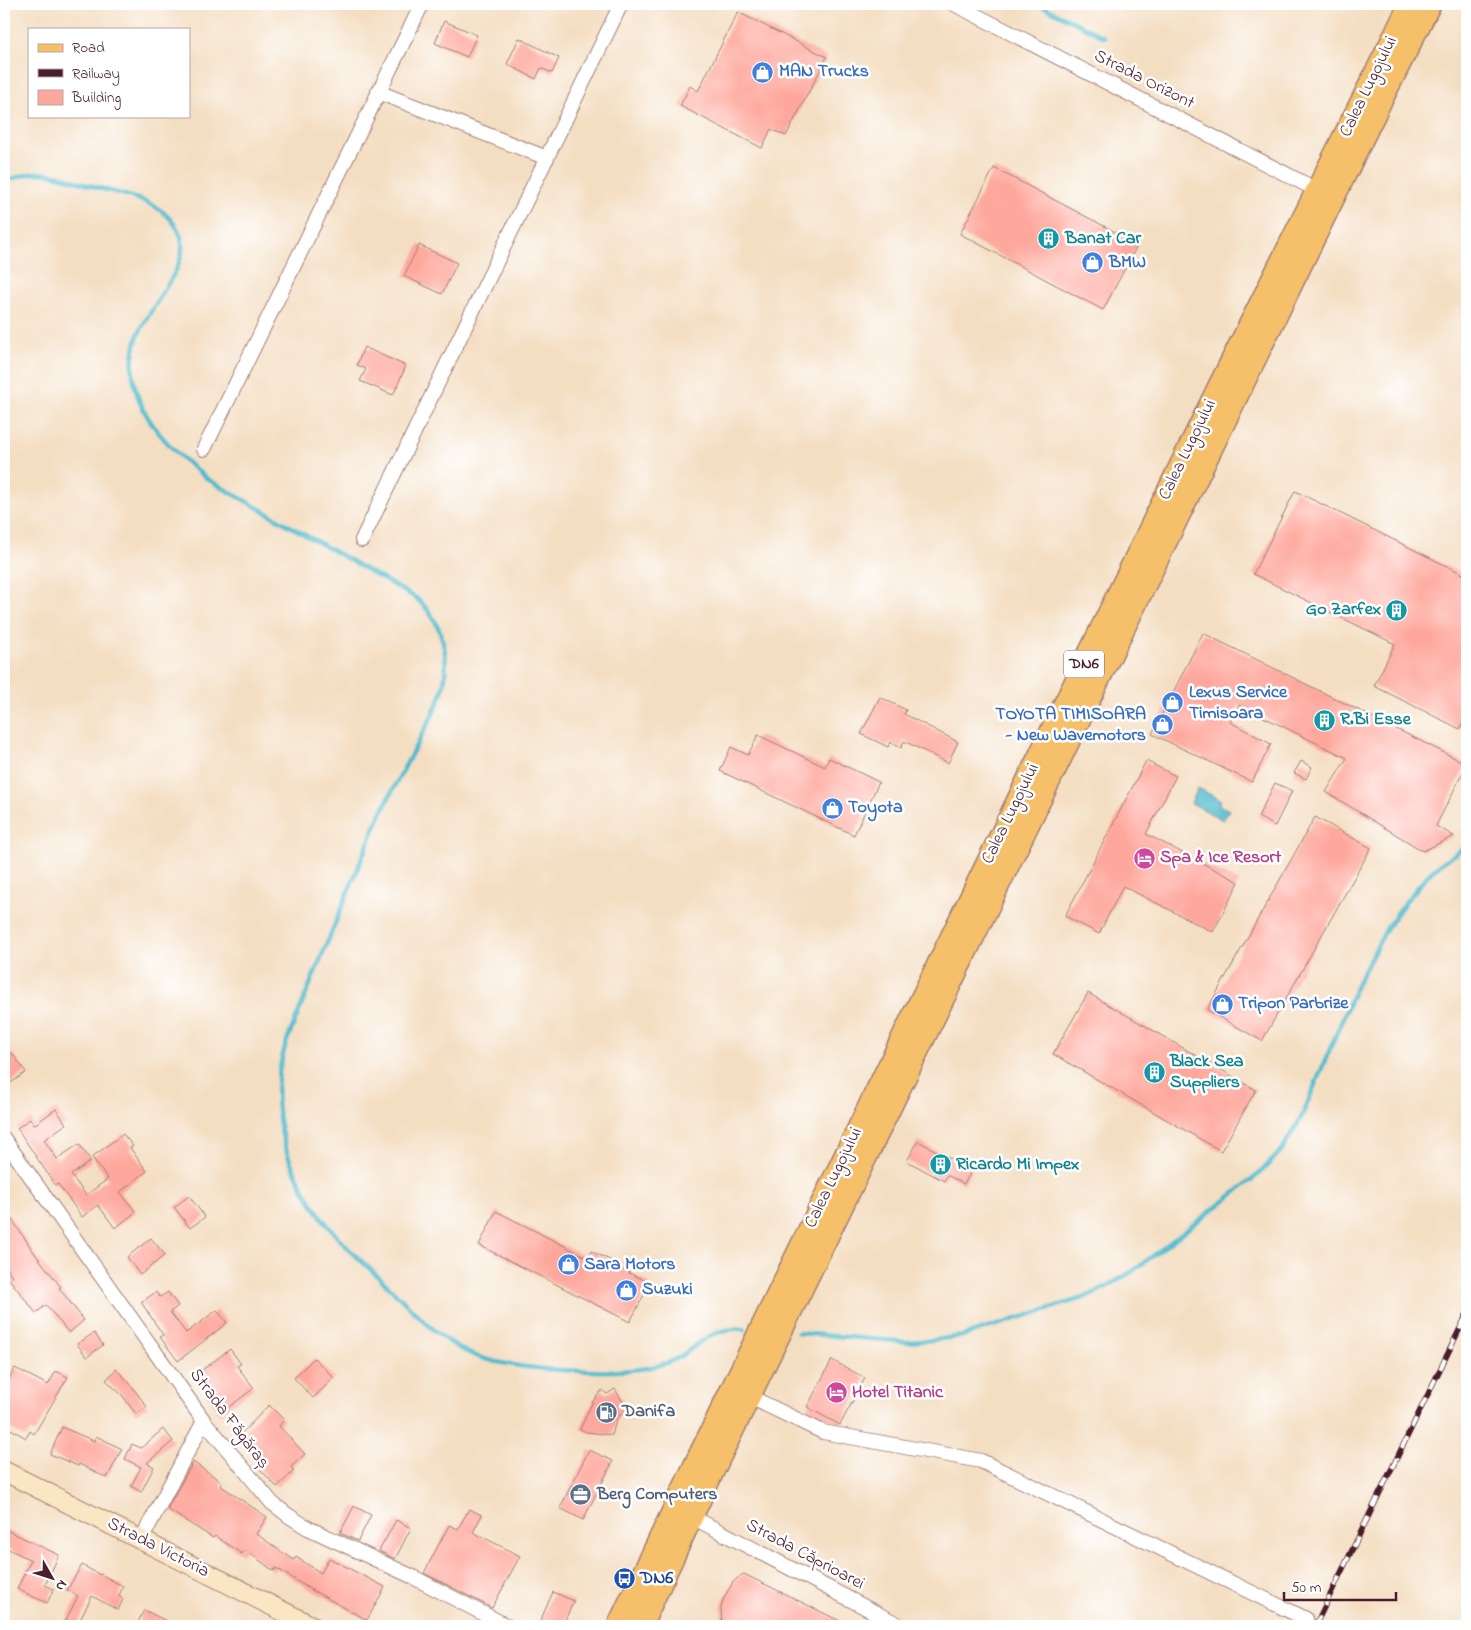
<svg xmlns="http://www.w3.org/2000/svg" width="1471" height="1630" viewBox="0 0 1471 1630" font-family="'Indie Flower',sans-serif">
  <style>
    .water { fill: #51bbcd; stroke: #4e6d7c }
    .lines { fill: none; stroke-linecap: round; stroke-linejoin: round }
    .stream { stroke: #51bbcd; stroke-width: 4.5 }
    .building { fill: #fea89d }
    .street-casing { stroke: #9f7e76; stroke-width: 16 }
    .secondary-casing { stroke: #9f7e76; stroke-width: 21 }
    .primary-casing { stroke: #9f7e76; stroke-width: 24 }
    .street { stroke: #fff; stroke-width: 14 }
    .secondary { stroke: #fbe6c4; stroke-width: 19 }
    .primary { stroke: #f6c06b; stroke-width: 21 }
    .rail-casing { stroke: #4a1f2b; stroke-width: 5.5 }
    .rail { stroke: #fff; stroke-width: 4; stroke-dasharray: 11; stroke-linecap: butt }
    .labels { text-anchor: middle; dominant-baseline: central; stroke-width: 5; stroke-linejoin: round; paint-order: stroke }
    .shield { fill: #fff; stroke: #80626b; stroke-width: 1 }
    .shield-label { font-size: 16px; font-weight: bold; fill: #4a1f2b }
    .shop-label { font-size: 18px; font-weight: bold; fill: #366cbe; stroke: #fff; text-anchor: start }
    .street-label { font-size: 18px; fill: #4a1f2b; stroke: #fff }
    .culture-label { font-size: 18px; font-weight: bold; fill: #0d838f; stroke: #fff; text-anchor: start }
    .hotel-label { font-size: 18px; font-weight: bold; fill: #b23c85; stroke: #fff; text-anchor: start }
    .service-label { font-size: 18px; font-weight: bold; fill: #4e5e75; stroke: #fff; text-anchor: start }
    .transit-label { font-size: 18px; font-weight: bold; fill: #164399; stroke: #fff; text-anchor: start }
  </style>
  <rect width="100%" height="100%" fill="#fff"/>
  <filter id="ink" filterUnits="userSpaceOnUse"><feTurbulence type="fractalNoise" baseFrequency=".02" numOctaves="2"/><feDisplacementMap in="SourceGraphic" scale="10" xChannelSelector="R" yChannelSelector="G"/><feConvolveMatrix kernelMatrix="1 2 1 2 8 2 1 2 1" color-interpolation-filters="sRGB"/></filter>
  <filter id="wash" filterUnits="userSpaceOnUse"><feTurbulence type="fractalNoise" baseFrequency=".0096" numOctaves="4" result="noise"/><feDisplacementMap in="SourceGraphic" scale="20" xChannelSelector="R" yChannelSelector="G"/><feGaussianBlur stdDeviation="1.12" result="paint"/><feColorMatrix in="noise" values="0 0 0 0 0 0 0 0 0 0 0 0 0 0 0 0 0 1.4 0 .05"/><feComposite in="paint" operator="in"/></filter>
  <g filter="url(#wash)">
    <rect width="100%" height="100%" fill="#f4dec2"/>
    <!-- water -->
    <path class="water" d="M1198 788 1221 800 1219 805 1229 810 1223 820 1191 803Z"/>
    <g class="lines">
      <!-- stream -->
      <g class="stream">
        <path d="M1038 4 1104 37"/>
        <path d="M4 182C14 178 25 174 36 173 55 173 74 181 92 186 115 193 143 197 163 212 172 219 181 231 182 243 184 261 170 281 161 295 153 310 138 329 135 345 121 403 167 448 209 480L416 598C444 622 452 660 441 695 434 715 422 734 412 753 400 776 387 800 376 824L286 1043C283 1055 279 1067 278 1080 272 1139 302 1198 341 1241 357 1258 376 1274 393 1291 416 1313 439 1339 469 1353 499 1367 558 1371 592 1371 619 1372 649 1371 674 1360 684 1355 690 1349 699 1343 712 1333 728 1328 745 1329"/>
        <path d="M798 1333 908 1342 934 1340 962 1336 1086 1297 1110 1285 1133 1271 1258 1175 1282 1150 1302 1116 1357 984 1388 926 1406 901 1428 875 1443 862 1467 846"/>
      </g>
    </g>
    <g id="blocks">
      <!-- building -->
      <g class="building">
        <path d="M738 12 827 57 786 136 771 129 762 148 680 106 690 86 698 91Z"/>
        <path d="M444 21 477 35 467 57 435 43Z"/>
        <path d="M519 38 559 58 552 73 541 68 536 79 507 64Z"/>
        <path d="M994 168 1138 244 1103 310 960 234Z"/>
        <path d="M419 245 457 263 442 294 404 276Z"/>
        <path d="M364 347 406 366 393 395 360 381 366 369 357 365Z"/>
        <path d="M1295 491 1467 576V714L1460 729 1374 686 1395 644 1253 574Z"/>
        <path d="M1203 633 1467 764 1436 826 1454 836 1423 851 1326 792 1347 758 1239 705 1230 722 1271 744 1252 782 1152 734Z"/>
        <path d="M880 697 906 710 904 714 958 742 948 763 904 741 901 748 890 742 888 747 861 734Z"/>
        <path d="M758 735 825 767 829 758 879 782 854 835 720 771 731 747 748 755Z"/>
        <path d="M1146 761 1176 776 1146 834 1239 882 1213 932 1123 886 1099 934 1065 916Z"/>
        <path d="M1301 761 1312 767 1306 779 1294 773Z"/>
        <path d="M1275 783 1292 791 1275 826 1258 817Z"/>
        <path d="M1315 817 1371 848 1262 1041 1207 1010Z"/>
        <path d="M1088 993 1256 1090 1221 1151 1053 1054Z"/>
        <path d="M12 1053 26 1072 4 1088V1060Z"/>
        <path d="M56 1109 66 1124 44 1140 57 1159 79 1144 91 1161 71 1175 86 1195 108 1179 92 1157 123 1134 133 1146 130 1148 147 1171 120 1192 136 1212 115 1228 98 1205 82 1217 58 1184 55 1185 17 1128 30 1119 34 1125Z"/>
        <path d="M918 1141 972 1170 964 1184 947 1175 944 1181 907 1161Z"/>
        <path d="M189 1196 205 1217 190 1228 174 1207Z"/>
        <path d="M4 1208 36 1255 61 1287 59 1288 84 1320 69 1333 46 1305 36 1313 9 1279 12 1276 4 1263Z"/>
        <path d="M496 1211 588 1258 591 1251 618 1264 617 1267 650 1283 630 1322 479 1245Z"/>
        <path d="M151 1238 165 1255 140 1275 127 1257Z"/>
        <path d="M156 1292 160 1297 168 1292 178 1306 170 1312 186 1333 217 1310 227 1323 178 1361 160 1337 163 1335 141 1302Z"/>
        <path d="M94 1333 103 1345 87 1357 77 1344Z"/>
        <path d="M230 1349 241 1364 237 1366 254 1388 220 1414 196 1379 204 1372 202 1370Z"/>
        <path d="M314 1358 334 1378 313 1398 294 1378Z"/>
        <path d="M832 1360 865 1378 840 1425 807 1407Z"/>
        <path d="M15 1368 48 1385 56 1371 68 1377 34 1434 30 1431 26 1438 4 1425V1388Z"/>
        <path d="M116 1369 128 1381 147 1407 136 1414 122 1395 106 1380Z"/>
        <path d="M615 1389 628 1410 620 1415 616 1421 612 1435 586 1432 580 1429 593 1401 602 1390 607 1394Z"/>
        <path d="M269 1405 284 1420 279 1426 305 1454 291 1467 294 1471 277 1487 257 1466 266 1458 241 1434Z"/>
        <path d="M62 1427 94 1441 96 1436 122 1449 107 1478 79 1464 78 1466 50 1454Z"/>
        <path d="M163 1429 173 1441 147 1463 154 1467 141 1492 131 1486 141 1467 125 1459 132 1444 141 1448Z"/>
        <path d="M589 1450 613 1461 583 1520 560 1508Z"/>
        <path d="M193 1462 222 1482 220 1485 240 1499 267 1517 256 1534 294 1560 296 1557 321 1573 329 1558 385 1587 367 1620 308 1588 276 1568 274 1571 245 1550 242 1554 215 1536 213 1538 167 1509Z"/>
        <path d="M354 1506 371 1515 358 1541 340 1533Z"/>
        <path d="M469 1509 482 1515 473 1532 520 1556 492 1608 424 1573 449 1525 458 1529Z"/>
        <path d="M396 1520 411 1528 395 1559 379 1551Z"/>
        <path d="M4 1529 59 1555 45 1585 54 1589 47 1603 17 1589 31 1560 4 1547Z"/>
        <path d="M82 1565 100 1575V1574L123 1586 119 1596 123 1599 118 1610 92 1596 77 1626H63L78 1596 67 1590Z"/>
        <path d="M744 1574 850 1626H722L721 1607 724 1598 733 1582 740 1576Z"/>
        <path d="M553 1592 574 1601 562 1626H538Z"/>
        <path d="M144 1610 177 1626H136Z"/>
      </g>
    </g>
  </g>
  <g filter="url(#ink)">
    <use href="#blocks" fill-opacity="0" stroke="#9f7e76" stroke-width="1"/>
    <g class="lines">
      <defs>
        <g id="street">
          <path d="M954 4 1317 190"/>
          <path d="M378 92 547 158"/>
          <path d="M204 449 422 4"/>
          <path d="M362 540 621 4"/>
          <path d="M4 1139 204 1421 272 1503 289 1516 308 1528 411 1576 507 1626"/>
          <path d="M750 1397 823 1432 981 1461 1306 1619"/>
          <path d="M692 1517 901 1626"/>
          <path d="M141 1540 204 1421"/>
        </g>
        <path id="secondary" d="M4 1471 312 1626"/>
        <g id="primary">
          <path d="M618 1626 699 1456 1219 386 1410 4"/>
          <path d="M641 1626 717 1463 1379 105 1430 4"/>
        </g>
      </defs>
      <!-- street casing -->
      <use href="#street" class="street-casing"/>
      <!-- secondary casing -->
      <use href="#secondary" class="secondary-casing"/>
      <!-- primary casing -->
      <use href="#primary" class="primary-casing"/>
      <!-- street -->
      <use href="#street" class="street"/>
      <!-- secondary -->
      <use href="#secondary" class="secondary"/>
      <!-- primary -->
      <use href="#primary" class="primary"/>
      <defs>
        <path id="rail" d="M1315 1626 1467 1314"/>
      </defs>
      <!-- rail casing -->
      <use href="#rail" class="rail-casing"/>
      <!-- rail -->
      <use href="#rail" class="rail"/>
    </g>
  </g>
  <!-- icons -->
  <defs>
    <symbol id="shop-disc" viewBox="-11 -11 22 22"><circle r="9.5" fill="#3f7fe0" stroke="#fff"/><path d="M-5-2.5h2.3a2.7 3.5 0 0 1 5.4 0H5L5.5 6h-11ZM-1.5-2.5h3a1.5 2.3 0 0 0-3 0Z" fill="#fff"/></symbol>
    <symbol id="building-disc" viewBox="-11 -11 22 22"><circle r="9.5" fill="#0f9aa8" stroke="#fff"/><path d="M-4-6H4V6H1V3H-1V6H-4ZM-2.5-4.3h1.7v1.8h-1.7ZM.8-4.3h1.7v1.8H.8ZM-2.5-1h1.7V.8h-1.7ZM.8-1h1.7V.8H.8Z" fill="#fff"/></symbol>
    <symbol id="hotel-disc" viewBox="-11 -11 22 22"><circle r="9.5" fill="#d1479c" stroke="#fff"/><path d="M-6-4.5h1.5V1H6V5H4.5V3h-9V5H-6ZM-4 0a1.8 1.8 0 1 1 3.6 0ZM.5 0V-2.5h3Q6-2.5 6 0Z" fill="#fff"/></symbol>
    <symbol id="fuel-disc" viewBox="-11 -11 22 22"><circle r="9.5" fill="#5c6f8a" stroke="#fff"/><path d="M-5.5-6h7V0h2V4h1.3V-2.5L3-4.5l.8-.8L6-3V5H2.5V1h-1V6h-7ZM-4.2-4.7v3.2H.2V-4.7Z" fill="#fff"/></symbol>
    <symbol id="office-disc" viewBox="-11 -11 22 22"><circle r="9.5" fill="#5c6f8a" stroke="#fff"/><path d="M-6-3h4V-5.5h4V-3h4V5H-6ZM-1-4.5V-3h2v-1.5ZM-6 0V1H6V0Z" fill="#fff"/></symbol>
    <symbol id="bus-disc" viewBox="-11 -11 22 22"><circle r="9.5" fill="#1a4fb4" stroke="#fff"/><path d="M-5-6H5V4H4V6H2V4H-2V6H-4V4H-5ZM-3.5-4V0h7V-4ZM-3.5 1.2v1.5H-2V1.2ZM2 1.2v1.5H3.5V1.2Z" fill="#fff"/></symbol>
  </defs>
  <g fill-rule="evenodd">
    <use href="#shop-disc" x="750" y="60" width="25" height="25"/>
    <use href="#building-disc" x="1036" y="226" width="25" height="25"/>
    <use href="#shop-disc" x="1080" y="250" width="25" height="25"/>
    <use href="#building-disc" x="1384" y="598" width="25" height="25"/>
    <use href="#shop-disc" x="1160" y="690" width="25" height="25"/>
    <use href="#building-disc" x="1312" y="708" width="25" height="25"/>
    <use href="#shop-disc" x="1150" y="712" width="25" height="25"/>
    <use href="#shop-disc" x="820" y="796" width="25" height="25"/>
    <use href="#hotel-disc" x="1132" y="846" width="25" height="25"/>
    <use href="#shop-disc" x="1210" y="992" width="25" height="25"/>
    <use href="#building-disc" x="1142" y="1060" width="25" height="25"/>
    <use href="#building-disc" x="928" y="1152" width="25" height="25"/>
    <use href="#shop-disc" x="556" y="1252" width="25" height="25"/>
    <use href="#shop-disc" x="614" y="1278" width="25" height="25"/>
    <use href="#hotel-disc" x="824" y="1380" width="25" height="25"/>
    <use href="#fuel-disc" x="594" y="1400" width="25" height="25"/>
    <use href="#office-disc" x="568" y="1482" width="25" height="25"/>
    <use href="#bus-disc" x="612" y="1566" width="25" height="25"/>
  </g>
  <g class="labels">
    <!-- shield labels -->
    <rect class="shield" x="1064" y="650.5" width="40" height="27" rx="4"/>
    <g class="shield-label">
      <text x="1084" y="664">DN6</text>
    </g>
    <!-- shop labels -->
    <g class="shop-label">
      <text x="779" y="72">MAN Trucks</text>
      <text x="1109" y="263">BMW</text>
      <text x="1189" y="693">Lexus Service<tspan x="1189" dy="21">Timisoara</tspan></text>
      <text x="1146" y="715" text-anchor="end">TOYOTA TIMISOARA<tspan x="1146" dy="21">- New Wavemotors</tspan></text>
      <text x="848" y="808">Toyota</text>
      <text x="1238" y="1004">Tripon Parbrize</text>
      <text x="584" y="1265">Sara Motors</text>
      <text x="642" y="1290">Suzuki</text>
    </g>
    <!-- street labels -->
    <g class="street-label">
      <text transform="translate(1144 80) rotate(27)">Strada Orizont</text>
      <text transform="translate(1369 87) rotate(-64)">Calea Lugojului</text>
      <text transform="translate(1188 450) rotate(-64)">Calea Lugojului</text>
      <text transform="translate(1011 814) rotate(-64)">Calea Lugojului</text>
      <text transform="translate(834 1178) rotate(-64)">Calea Lugojului</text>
      <text transform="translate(229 1419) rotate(53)">Strada Făgăraș</text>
      <text transform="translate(158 1548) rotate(27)">Strada Victoria</text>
      <text transform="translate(805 1555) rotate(28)">Strada Căprioarei</text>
    </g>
    <!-- culture labels -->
    <g class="culture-label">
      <text x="1065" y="239">Banat Car</text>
      <text x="1381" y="610" text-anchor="end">Go Zarfex</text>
      <text x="1340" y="720">R.Bi Esse</text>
      <text x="1170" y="1062">Black Sea<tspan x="1170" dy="21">Suppliers</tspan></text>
      <text x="956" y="1165">Ricardo Mi Impex</text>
    </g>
    <!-- hotel labels -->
    <g class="hotel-label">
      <text x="1160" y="858">Spa &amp; Ice Resort</text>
      <text x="852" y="1393">Hotel Titanic</text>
    </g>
    <!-- service labels -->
    <g class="service-label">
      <text x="622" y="1412">Danifa</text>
      <text x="597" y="1495">Berg Computers</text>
    </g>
    <!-- transit labels -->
    <g class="transit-label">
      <text x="640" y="1579">DN6</text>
    </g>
  </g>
  <!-- margin -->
  <rect width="1471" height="1630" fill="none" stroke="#fff" stroke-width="20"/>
  <!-- legend -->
  <rect x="28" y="28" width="162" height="90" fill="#ffffff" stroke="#b7a5aa"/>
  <rect x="38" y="44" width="25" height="8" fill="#f6c06b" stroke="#b7a5aa"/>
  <text x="72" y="52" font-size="15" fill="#4a1f2b">Road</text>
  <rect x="38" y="69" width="25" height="8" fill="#4a1f2b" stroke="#b7a5aa"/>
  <text x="72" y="78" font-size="15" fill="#4a1f2b">Railway</text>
  <rect x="38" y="90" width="25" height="15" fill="#fea89d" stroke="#b7a5aa"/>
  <text x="72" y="102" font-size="15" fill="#4a1f2b">Building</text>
  <!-- north arrow -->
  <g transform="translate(52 1578) rotate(129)" stroke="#ffffff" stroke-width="4" paint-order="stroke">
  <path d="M0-4L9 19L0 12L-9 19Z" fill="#4a1f2b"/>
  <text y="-8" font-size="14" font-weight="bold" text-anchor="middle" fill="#4a1f2b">N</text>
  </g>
  <!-- scale -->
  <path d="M1284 1592v8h112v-8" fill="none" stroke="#4a1f2b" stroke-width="2.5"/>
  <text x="1291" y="1592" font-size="15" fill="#4a1f2b" stroke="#ffffff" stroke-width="4" paint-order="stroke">50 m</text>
</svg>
